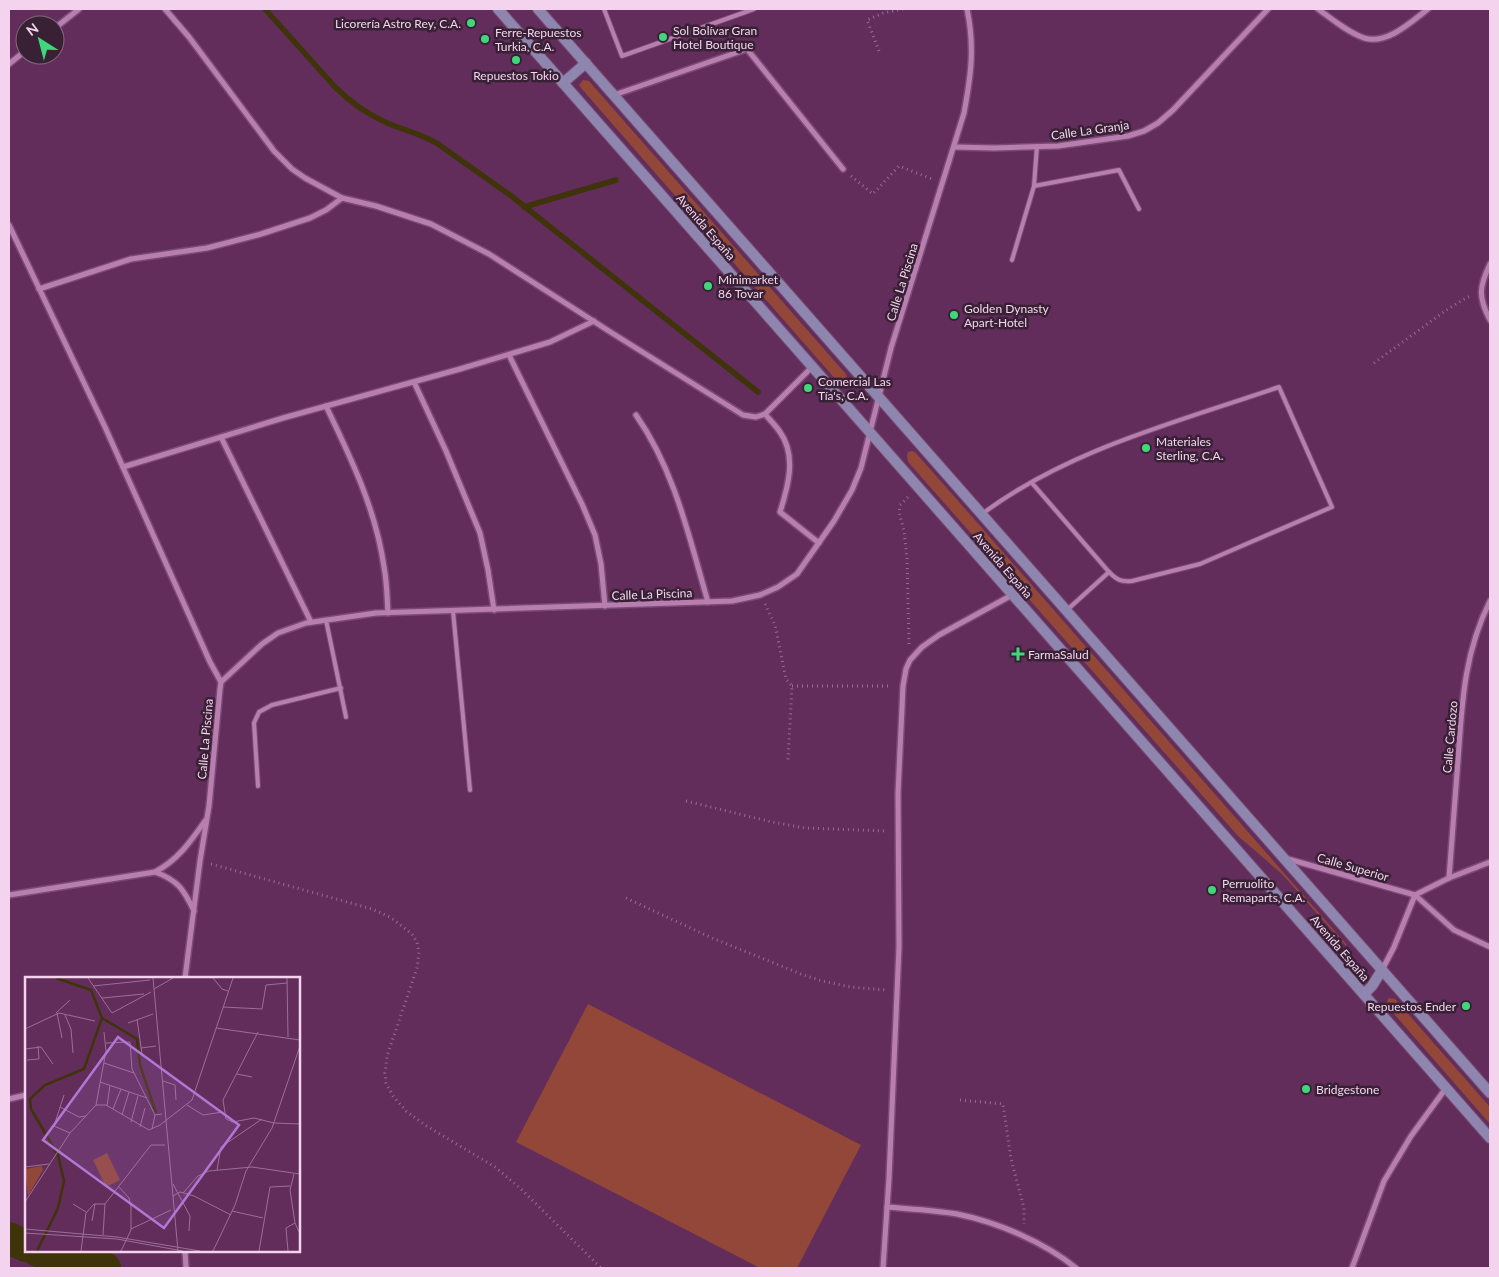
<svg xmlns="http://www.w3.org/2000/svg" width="1499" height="1277" viewBox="0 0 1499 1277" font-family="Lato,sans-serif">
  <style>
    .green { fill: #924738 }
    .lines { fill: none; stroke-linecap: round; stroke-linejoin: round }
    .stream { stroke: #3f3309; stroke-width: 5.5 }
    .river { stroke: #3f3309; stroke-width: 32 }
    .service-casing { stroke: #794b74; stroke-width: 6 }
    .minor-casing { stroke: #794b74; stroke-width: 8 }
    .secondary-casing { stroke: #794b74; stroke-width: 12 }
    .path { stroke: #996c93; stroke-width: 3; stroke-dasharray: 1 4; stroke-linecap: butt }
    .service { stroke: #b97eb0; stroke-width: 4 }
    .minor { stroke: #b97eb0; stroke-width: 5 }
    .secondary { stroke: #8f86af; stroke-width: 10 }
    .poi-dot { fill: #40d77c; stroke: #392135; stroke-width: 2 }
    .labels { text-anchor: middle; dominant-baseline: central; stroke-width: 5; stroke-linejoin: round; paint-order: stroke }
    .poi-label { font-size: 12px; fill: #f3d3ed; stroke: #392135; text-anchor: start }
    .street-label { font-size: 12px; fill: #f3d3ed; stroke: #392135 }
    .inset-river { fill: none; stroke: #3f3309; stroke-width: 2.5 }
    .inset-road { fill: none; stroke: #9c6f95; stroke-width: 1 }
    .view { fill: #b177d4; fill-opacity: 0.15; stroke: #b177d4; stroke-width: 2.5 }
    .inset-edge { fill: none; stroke: #f3d3ed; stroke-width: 2.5 }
  </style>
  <rect width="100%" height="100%" fill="#622d5b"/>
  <!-- green -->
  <g class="green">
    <path d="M583 80 589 81 845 373 847 376 844 382 837 381 581 88 579 85Z"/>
    <path d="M912 451 915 452 975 520 1347 945H1345L1282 874 1238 836 908 462 907 455 908 452Z"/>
    <path d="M1389 998 1395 999 1490 1107V1124L1388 1007 1387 1001Z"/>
    <path d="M588 1004 861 1145 797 1268H760L516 1142Z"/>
  </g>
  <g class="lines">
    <!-- stream -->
    <g class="stream">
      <path d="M265 9 335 87C350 102 367 114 387 123 404 130 422 134 438 144L510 195 758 392"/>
      <path d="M524 207 616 180"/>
    </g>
    <!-- river -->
    <g class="river">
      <path d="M9 1238 26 1246"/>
      <path d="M38 1251 68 1264 105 1268"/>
    </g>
    <defs>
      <g id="service">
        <path d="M604 9 622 56 754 9"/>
        <path d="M1034 186 1119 170 1139 209"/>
        <path d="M1012 260 1034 186 1037 146"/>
        <path d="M982 514C1069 449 1178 422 1279 387L1332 507 1200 564 1132 581C1121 582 1117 580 1109 572L1032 483"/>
        <path d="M1067 610 1109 572"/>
        <path d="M453 611 470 790"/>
        <path d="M326 620 346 717"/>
        <path d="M258 786 254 723 259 712 272 705 341 688"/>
      </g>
      <g id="minor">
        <path d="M165 9 189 37 274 151 292 169 305 178 342 198 376 206 431 224 489 254 612 333 743 415 756 417 765 414"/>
        <path d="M1318 9C1332 19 1347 32 1364 38 1387 45 1411 22 1428 9"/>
        <path d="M55 28 79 9"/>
        <path d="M9 64 25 51"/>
        <path d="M614 95 747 49 843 169"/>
        <path d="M954 147 994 148 1058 146 1128 136 1144 131 1158 123 1173 110 1268 9"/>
        <path d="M9 225 105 427 210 662 221 682"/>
        <path d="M1490 264C1479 287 1478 297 1490 320"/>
        <path d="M39 289 131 259 207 248 261 234 310 218 326 210 342 198"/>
        <path d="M509 355 582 504 595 535 601 564 605 606"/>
        <path d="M812 367 765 414C770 420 776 426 780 432 797 456 788 487 780 512L819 543"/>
        <path d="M414 382 446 451 480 533 488 570 494 610"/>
        <path d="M326 406C351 458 376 510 384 567 387 582 387 598 388 613"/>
        <path d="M636 415C675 471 689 537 708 602"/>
        <path d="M221 437 311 622"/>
        <path d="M123 467 283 418 460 369 550 342 594 321"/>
        <path d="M1288 859 1415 895 1454 930 1490 947"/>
        <path d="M155 872C178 880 184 890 194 911"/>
        <path d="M1449 878C1452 839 1455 800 1458 760 1462 703 1464 653 1490 601"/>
        <path d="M9 895 155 872C178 860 191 841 205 821"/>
        <path d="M1382 970 1394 947 1415 895 1449 878 1490 862"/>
        <path d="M185 978 200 861 209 806 220 689 221 682 262 644 278 633 306 623 376 613 732 601 760 595 778 587 797 574 834 521 852 490 861 468 891 348 964 113C971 75 975 47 967 9"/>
        <path d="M9 1099 26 1095"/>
        <path d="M887 1207C910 1209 934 1210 957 1214 997 1222 1044 1242 1076 1268"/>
        <path d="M185 1251 186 1268"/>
        <path d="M883 1268 889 1178 899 947 898 793 903 686 906 669 910 660 922 647 939 635 1012 595"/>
        <path d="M1352 1268 1384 1181 1411 1136 1446 1088"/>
      </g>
      <g id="secondary">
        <path d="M498 9 1490 1138"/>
        <path d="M538 9 1490 1093"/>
        <path d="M563 83 586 63"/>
        <path d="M1364 994 1372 986 1382 970"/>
      </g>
    </defs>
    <!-- service casing -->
    <use href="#service" class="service-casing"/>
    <!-- minor casing -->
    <use href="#minor" class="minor-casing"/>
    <!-- secondary casing -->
    <use href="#secondary" class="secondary-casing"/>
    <!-- path -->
    <g class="path">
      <path d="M879 51 867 20 883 13 904 9"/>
      <path d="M851 176 873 194 899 166 932 179"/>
      <path d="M1374 363 1445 311 1461 301 1472 295"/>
      <path d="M765 604 775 625 786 679 792 686 788 760"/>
      <path d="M909 644 907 558 904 531 899 512 900 505 910 495"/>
      <path d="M792 686H892"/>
      <path d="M686 801 772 822 805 828 887 831"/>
      <path d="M211 864 372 909 390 917 412 934 417 942 419 952 417 968 387 1056 385 1073 386 1083 393 1096 406 1111 425 1125 495 1167 520 1188 601 1268"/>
      <path d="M626 898 712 938 801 974 822 981 851 987 886 990"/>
      <path d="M960 1100 1003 1104 1011 1159 1024 1208V1224"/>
    </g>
    <!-- service -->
    <use href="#service" class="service"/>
    <!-- minor -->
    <use href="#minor" class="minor"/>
    <!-- secondary -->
    <use href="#secondary" class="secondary"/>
  </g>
  <!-- markers -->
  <g class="poi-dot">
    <circle cx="471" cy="23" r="5"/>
    <circle cx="663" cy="37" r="5"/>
    <circle cx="485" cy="39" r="5"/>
    <circle cx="516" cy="60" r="5"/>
    <circle cx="708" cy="286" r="5"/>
    <circle cx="954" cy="315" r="5"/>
    <circle cx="808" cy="388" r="5"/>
    <circle cx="1146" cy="448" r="5"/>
    <path d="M1015.5 646.5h5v5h5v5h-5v5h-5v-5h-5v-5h5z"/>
    <circle cx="1212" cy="890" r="5"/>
    <circle cx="1466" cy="1006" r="5"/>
    <circle cx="1306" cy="1089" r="5"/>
  </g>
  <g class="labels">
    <!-- poi labels -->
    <g class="poi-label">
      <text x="461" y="23" text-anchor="end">Licorería Astro Rey, C.A.</text>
      <text x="673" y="30">Sol Bolívar Gran<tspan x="673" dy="14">Hotel Boutique</tspan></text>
      <text x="495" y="32">Ferre-Repuestos<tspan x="495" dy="14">Turkia, C.A.</tspan></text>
      <text x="516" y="75" text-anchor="middle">Repuestos Tokio</text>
      <text x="718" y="279">Minimarket<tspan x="718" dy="14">86 Tovar</tspan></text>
      <text x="964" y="308">Golden Dynasty<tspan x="964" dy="14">Apart-Hotel</tspan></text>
      <text x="818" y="381">Comercial Las<tspan x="818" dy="14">Tía's, C.A.</tspan></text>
      <text x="1156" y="441">Materiales<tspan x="1156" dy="14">Sterling, C.A.</tspan></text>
      <text x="1028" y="654">FarmaSalud</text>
      <text x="1222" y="883">Perruolito<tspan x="1222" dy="14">Remaparts, C.A.</tspan></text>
      <text x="1456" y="1006" text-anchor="end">Repuestos Ender</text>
      <text x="1316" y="1089">Bridgestone</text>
    </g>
    <!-- street labels -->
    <g class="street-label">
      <text transform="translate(1090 130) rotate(-8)">Calle La Granja</text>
      <text transform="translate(706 227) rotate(49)">Avenida España</text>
      <text transform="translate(902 282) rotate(-73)">Calle La Piscina</text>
      <text transform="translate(1003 565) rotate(49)">Avenida España</text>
      <text transform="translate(652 594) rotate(-2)">Calle La Piscina</text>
      <text transform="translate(1450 737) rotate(-85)">Calle Cardozo</text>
      <text transform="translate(205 739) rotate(-85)">Calle La Piscina</text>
      <text transform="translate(1353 867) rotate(16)">Calle Superior</text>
      <text transform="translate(1340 948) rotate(49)">Avenida España</text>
    </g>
  </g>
  <!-- overview -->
  <g transform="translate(25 977)">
    <rect width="275" height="275" fill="#622d5b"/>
    <path d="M82 176 95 203 81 210 68 183ZM17 189 18 193 3 219 0 192Z" fill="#924738"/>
    <path class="inset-river" d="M77 41 112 62 115 88 131 136M12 274 33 231 39 204 33 178 6 132 5 122 20 108 59 92 77 41 66 13 31 1"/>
    <path class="inset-road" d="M63 1 87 36 126 15M128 1 153 274M188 1 197 12 203 14M262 1 263 60M68 9 125 3M129 12 148 1M77 21 119 17M198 30 237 32 241 8 262 6M31 36 45 23M32 36 37 61M40 38 46 52 48 76M112 42 117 77M103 46 128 37M191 51 275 63M0 52 34 36 70 44M233 55 198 123 201 142 208 145 229 141 249 146 275 147M81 66 105 65 107 92 130 138M116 71 131 69M0 72 16 70 28 87M0 74V91M2 83 14 82 13 69M79 86 109 96M212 97 227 100M138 104 150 108 151 123M75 105 122 121M39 118 29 149 45 156M71 128 81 74 79 55M162 128 178 138 198 135M82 129 85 108M35 130 54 140 61 139M88 132 96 112M97 138 104 115M106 145 113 119M115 150 120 131M127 152 130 138 137 137M0 190 24 187M192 193 196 170 237 142M269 197 265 213 270 246 275 257M148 207 165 239 164 254M94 210 104 221 106 230V253L96 274M158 216 173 199 184 194 227 190 275 197M148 219 155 215 169 219 206 238M0 225 45 156 71 128H81L124 153 135 148 167 123 208 1M48 227 61 235M207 234 238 241M67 244 70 227M0 252 92 260 175 274M106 252 146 233M0 256 92 262 158 274M78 258 80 227 126 168H140M56 274 61 236 69 227H80M188 274 210 228 221 194 247 151 275 69M234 274 245 210 265 209M263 274 261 251 270 246"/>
    <path class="view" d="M93 60 214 148 139 251 18 163Z"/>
    <rect width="275" height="275" class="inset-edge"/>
  </g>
  <!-- border -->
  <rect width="1499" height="1277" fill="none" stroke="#f3d3ed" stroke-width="20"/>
  <!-- north arrow -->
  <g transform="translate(40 40) rotate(324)"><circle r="24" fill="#392135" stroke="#83687f"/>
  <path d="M0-4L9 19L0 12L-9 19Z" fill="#40d77c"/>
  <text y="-8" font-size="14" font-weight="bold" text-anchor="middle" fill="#f3d3ed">N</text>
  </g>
</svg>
